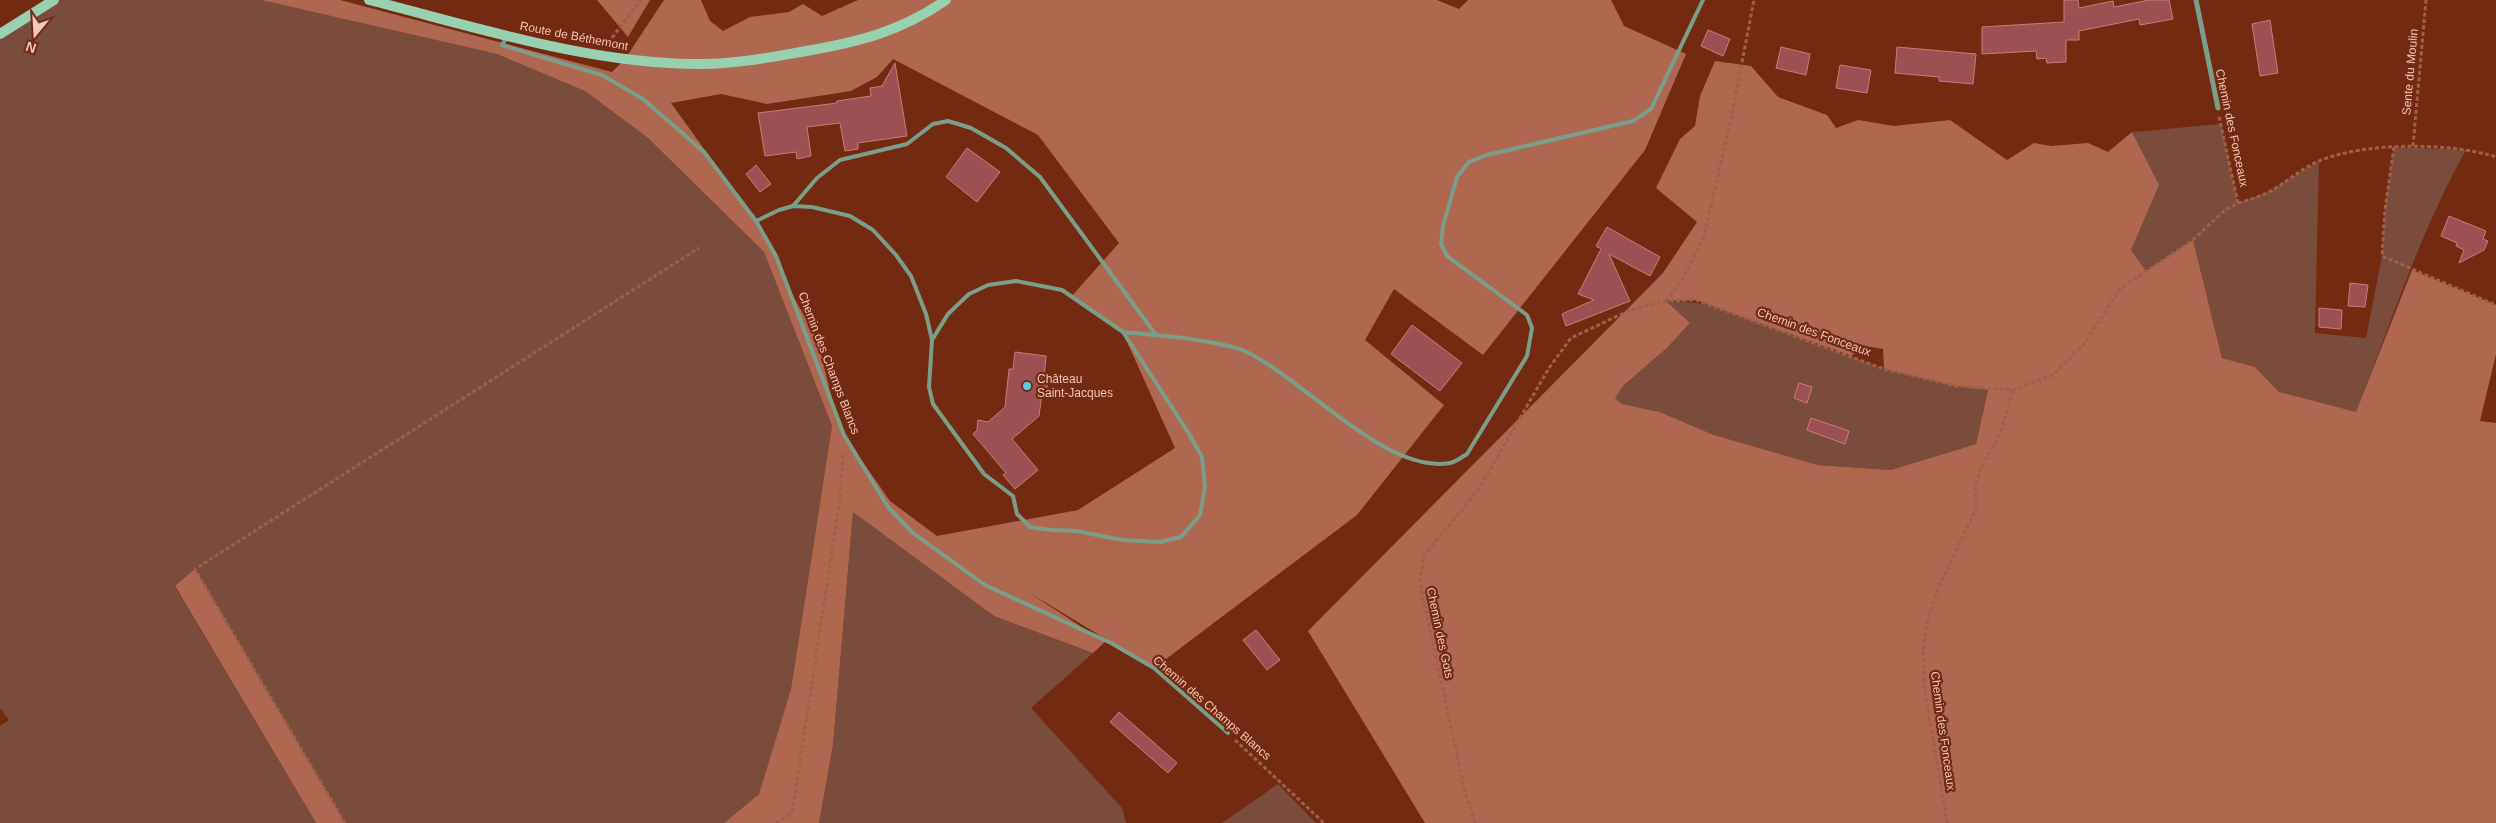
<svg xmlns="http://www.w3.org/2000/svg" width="2496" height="823" viewBox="0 0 2496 823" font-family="Helvetica,sans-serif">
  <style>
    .green { fill: #794c3e }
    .forest { fill: #af6750; fill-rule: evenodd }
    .building { fill: #9b5153; stroke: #d0797a }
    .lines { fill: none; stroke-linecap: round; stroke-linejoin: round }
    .path { stroke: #9f604a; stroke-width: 3; stroke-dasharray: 4 2.5; stroke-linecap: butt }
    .lane { stroke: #7b9e8a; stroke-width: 4 }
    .street { stroke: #7b9e8a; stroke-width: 5 }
    .secondary { stroke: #98d0b0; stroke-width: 10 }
    .poi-dot { fill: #5bc8e6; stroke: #732a10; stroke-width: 2 }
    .labels { text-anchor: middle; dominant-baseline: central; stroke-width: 4.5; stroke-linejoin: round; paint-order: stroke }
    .street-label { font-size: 12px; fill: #f3c7b9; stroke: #732a10 }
    .poi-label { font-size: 12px; fill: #f3c7b9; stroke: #732a10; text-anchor: start }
  </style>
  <rect width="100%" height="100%" fill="#732a10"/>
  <!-- green -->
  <g class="green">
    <path d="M54 0H261L497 54 585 91 648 138 764 252 832 426 791 689 759 794 724 823H345L195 570 175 587 316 823H0V726L9 720 0 708V34Z"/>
    <path d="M2221 124 2238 203 2268 192 2319 161 2315 333 2366 338 2382 256 2385 209 2394 147 2466 150C2420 232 2390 325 2356 413L2279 392 2255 367 2222 358 2193 240 2146 271 2131 250 2158 185 2132 132Z"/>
    <path d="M1665 301 1710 304 1884 369 1956 386 1988 390 1976 444 1891 470 1818 465 1714 435 1660 412 1622 404 1615 398 1624 385 1667 348 1690 323Z"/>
    <path d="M853 512 994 616 1093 653 1031 708 1122 808 1126 823H819L833 745Z"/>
    <path d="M1278 784 1316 823H1222Z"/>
  </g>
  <!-- forest -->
  <g class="forest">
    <path d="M261 0H340L612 72 625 59 664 0H701L710 21 723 31 750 17 789 12 803 4 822 16 858 0H1437L1459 9 1468 0H1611L1624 26 1686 54 1645 150 1483 355 1394 289 1365 340 1444 405 1357 515 1154 668 1028 592 1105 642 1093 653 994 616 853 512 833 745 819 823H724L759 794 791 689 832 426 764 252 648 138 585 91 497 54ZM893 59 1038 135 1119 243 1071 297 1123 333 1175 448 1078 510 937 536 890 501 844 435 835 411 817 338 790 291 776 256 756 221 671 103 721 94 767 104 851 91 877 77Z"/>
    <path d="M597 0H650L628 37Z"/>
    <path d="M1715 61 1751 66 1778 97 1827 115 1836 128 1858 120 1894 126 1950 120 2007 160 2034 143 2051 146 2088 143 2108 152 2132 132 2159 185 2131 250 2146 271 2193 240 2222 358 2255 367 2279 392 2356 412 2412 270 2496 305V354L2480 421 2496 423V823H1425L1308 631 1663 273 1697 222 1656 188 1680 139 1695 126 1700 96ZM1696 300 1852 356 1860 345 1883 349 1884 369 1956 386 1988 390 1976 444 1891 470 1818 465 1714 435 1660 412 1622 404 1615 398 1624 385 1667 348 1690 323 1666 301Z"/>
    <path d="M195 569 345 823H316L175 586Z"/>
  </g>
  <!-- building -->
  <g class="building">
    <path d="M2064 0H2078L2079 8 2113 1 2114 7 2149 0H2169L2173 19 2140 25 2139 19 2079 31V40H2066V62L2047 63 2046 58 2037 59 2036 51 1982 54V27L2064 22Z"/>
    <path d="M2270 20 2278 73 2260 76 2252 24Z"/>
    <path d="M1708 30 1730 39 1723 56 1701 46Z"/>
    <path d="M1781 47 1810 54 1806 75 1776 68Z"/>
    <path d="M1897 47 1976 54 1973 84 1939 81V77L1895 73Z"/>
    <path d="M895 63 907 136 858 143V149L845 151 840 123 807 127 811 156 797 159 796 152 765 156 758 113 837 103V101L871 96 870 88 882 86Z"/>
    <path d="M1840 65 1871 70 1867 93 1836 88Z"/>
    <path d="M967 148 1000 172 977 202 946 177Z"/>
    <path d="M756 165 771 184 760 192 746 174Z"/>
    <path d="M2449 216 2486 231 2483 239 2488 241 2484 250 2459 263 2464 250 2456 246 2457 243 2441 236Z"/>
    <path d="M1607 227 1660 257 1650 276 1609 254 1630 301 1566 326 1562 314 1594 300 1578 294 1601 249 1596 246Z"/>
    <path d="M2350 283 2368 285 2365 307 2348 306Z"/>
    <path d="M2319 308 2342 310 2341 329 2319 327Z"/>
    <path d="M1412 325 1462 363 1440 391 1391 354Z"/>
    <path d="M1015 352 1046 356 1044 379H1048L1046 395 1042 394 1039 416 1012 439 1038 470 1015 489 1003 475 1006 473 973 434 977 430 978 420 988 422 1005 407 1009 369H1013Z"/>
    <path d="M1799 383 1812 387 1807 403 1794 398Z"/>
    <path d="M1811 418 1849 431 1845 444 1807 430Z"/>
    <path d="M1256 630 1280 660 1267 670 1243 640Z"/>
    <path d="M1119 712 1177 763 1168 773 1110 722Z"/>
  </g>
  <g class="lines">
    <!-- path -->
    <g class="path">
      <path d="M608 43 641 0"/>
      <path d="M2413 146 2426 0"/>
      <path d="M2394 147 2385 209 2382 256 2496 305"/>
      <path d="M2238 203C2248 200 2258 197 2267 193 2285 184 2300 169 2319 161 2364 142 2450 142 2496 157"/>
      <path d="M1666 301 1684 277 1703 239 1729 129 1754 0"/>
      <path d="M1235 740 1324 823"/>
      <path d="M345 823 195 569 699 248"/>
      <path d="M776 823 792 813 840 499 843 453"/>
      <path d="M1475 823 1465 792 1420 584 1424 555 1478 490 1549 368 1571 338 1628 311 1665 301 1696 300 1884 369 1956 386 2013 390 2053 375 2084 344 2121 288 2193 240 2225 210 2238 203 2219 117"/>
      <path d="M1947 823 1925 693 1923 655 1927 621 1937 591 1976 509 1975 489 1981 468 2001 432 2013 390"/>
    </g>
    <!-- lane -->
    <g class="lane">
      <path d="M507 37 502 45 602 75 643 99 704 152 756 221 776 256 844 435 888 507 913 533 985 585 1111 643 1154 668 1228 733"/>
      <path d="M793 206 817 178 840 160 907 144 933 124 948 121 971 128 1006 148 1040 177 1156 335"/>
      <path d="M756 221 779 210 793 206 812 207 850 216 873 230 896 255 911 276 926 314 932 340 929 387 933 404 984 474 1013 496 1017 514 1030 527 1051 530 1077 531 1122 540 1160 542 1181 537 1200 515 1205 487 1202 457 1188 432 1123 332 1062 290 1016 281 988 285 969 294 948 314 932 340"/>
      <path d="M1123 332C1154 335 1184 337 1214 343 1222 345 1232 346 1240 349 1299 373 1384 475 1450 463 1456 462 1462 457 1467 454L1527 356 1532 328 1527 315 1447 256 1441 244 1443 226 1457 177 1469 162 1487 155 1633 121 1651 109 1703 0"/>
    </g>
    <!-- street -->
    <path class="street" d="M2196 0 2218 108"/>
    <!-- secondary -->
    <g class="secondary">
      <path d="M369 0C476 27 589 64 701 64 736 64 772 57 806 51 859 42 902 31 946 0"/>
      <path d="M0 34 54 0"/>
    </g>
  </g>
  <!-- markers -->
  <circle class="poi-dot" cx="1027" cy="386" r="5"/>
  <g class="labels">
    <!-- street labels -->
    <g class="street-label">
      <text transform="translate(574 36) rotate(11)">Route de Béthemont</text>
      <text transform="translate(2410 72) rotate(-85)">Sente du Moulin</text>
      <text transform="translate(2232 128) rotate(78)">Chemin des Fonceaux</text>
      <text transform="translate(1814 332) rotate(20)">Chemin des Fonceaux</text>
      <text transform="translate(829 363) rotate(69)">Chemin des Champs Blancs</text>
      <text transform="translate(1440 633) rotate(78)">Chemin des Gots</text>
      <text transform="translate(1212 708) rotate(41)">Chemin des Champs Blancs</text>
      <text transform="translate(1943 731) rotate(82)">Chemin des Fonceaux</text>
    </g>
    <!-- poi labels -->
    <g class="poi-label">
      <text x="1037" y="379">Château<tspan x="1037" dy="14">Saint-Jacques</tspan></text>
    </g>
  </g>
  <!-- north arrow -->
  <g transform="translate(35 35) rotate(198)" stroke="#732a10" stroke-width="4" paint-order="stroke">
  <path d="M0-4L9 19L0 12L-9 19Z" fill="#f3c7b9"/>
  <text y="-8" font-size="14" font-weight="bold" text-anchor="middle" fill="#f3c7b9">N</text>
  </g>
</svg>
